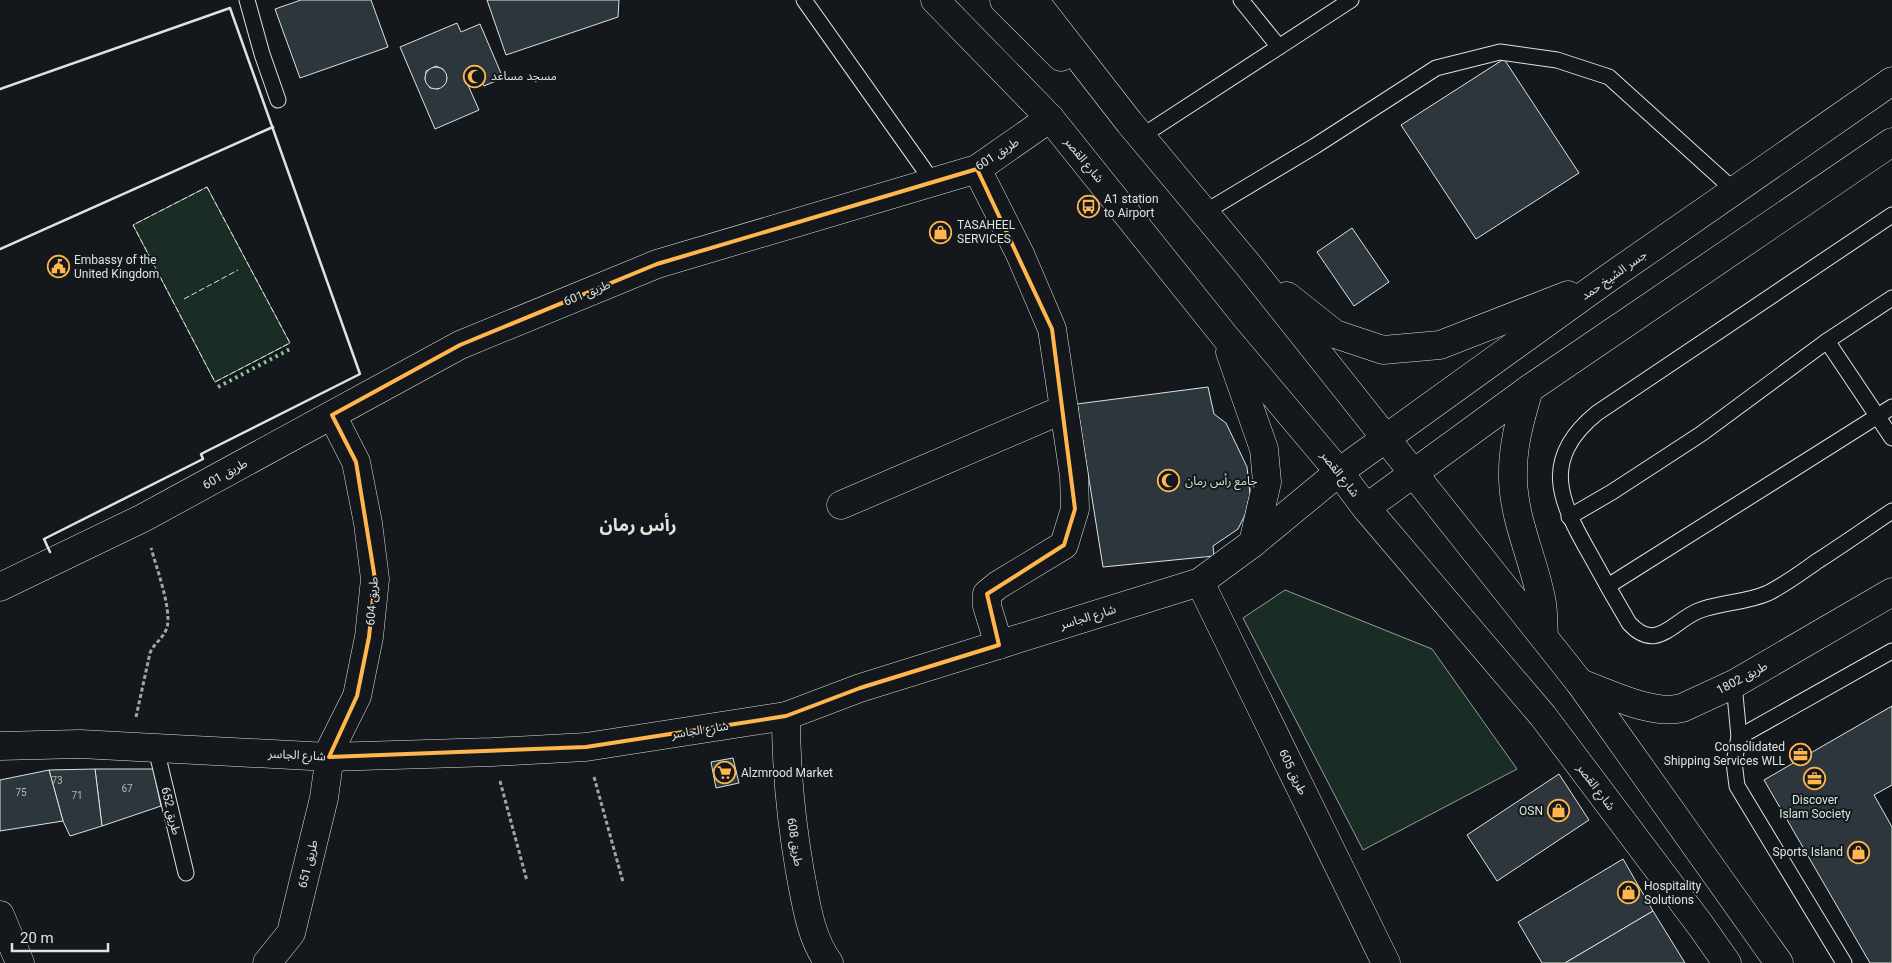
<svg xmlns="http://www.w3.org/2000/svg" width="1892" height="963" viewBox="0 0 1892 963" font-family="Roboto,'Noto Sans Arabic',sans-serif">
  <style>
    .green { fill: #1a2d24; stroke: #939e99 }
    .building { fill: #2c363c; stroke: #d8e6dc; fill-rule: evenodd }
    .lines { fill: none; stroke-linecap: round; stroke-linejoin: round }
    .lane-casing { stroke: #d8e6dc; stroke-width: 17 }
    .street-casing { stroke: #d8e6dc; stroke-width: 29 }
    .secondary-casing { stroke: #d8e6dc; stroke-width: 29 }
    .path { stroke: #9da8a2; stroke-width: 3; stroke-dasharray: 4 2.5; stroke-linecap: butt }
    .lane { stroke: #14181c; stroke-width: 15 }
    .street { stroke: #14181c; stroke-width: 28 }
    .secondary { stroke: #14181c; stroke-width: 28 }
    .hedge { stroke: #8ac095; stroke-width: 4; stroke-dasharray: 2.5 4; stroke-linecap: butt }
    .fence { stroke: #d8e6dc; stroke-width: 1; stroke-dasharray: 6 2.5; stroke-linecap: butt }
    .wall { stroke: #d8e6dc; stroke-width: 2.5 }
    .marked { fill: none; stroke: #ffb74d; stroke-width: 4; stroke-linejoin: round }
    .labels { text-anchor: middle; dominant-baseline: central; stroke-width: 4; stroke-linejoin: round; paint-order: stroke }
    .number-label { font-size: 10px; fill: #adbab4 }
    .poi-label { font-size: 12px; fill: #d8e6dc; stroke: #14181c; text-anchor: start }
    .street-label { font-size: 12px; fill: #d8e6dc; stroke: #14181c }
    .district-label { font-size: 18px; font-weight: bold; fill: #d8e6dc; stroke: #14181c }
  </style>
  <rect width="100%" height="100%" fill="#14181c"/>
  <!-- green -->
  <g class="green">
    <path d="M207 187 290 343 215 382 133 225Z"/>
    <path d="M1285 590 1432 649 1517 769 1363 850 1243 618Z"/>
  </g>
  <!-- building -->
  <g class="building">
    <path d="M301 0H371L388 47 300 78 275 9Z"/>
    <path d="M487 0H619L618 17 506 55Z"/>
    <path d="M457 23 461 32 480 24 503 78 484 86 480 79 468 85 479 110 435 129 400 47ZM436 66 443 69 447 78 444 85 438 89 430 88 425 79 426 71Z"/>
    <path d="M1504 59 1579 173 1476 239 1401 125Z"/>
    <circle cx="436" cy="78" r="11"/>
    <path d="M1352 228 1389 282 1354 306 1317 252Z"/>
    <path d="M1208 387 1214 414 1226 423 1247 467 1250 494 1245 515 1238 529 1213 546 1214 556 1103 567 1077 404Z"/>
    <path d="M1892 706V785L1874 795 1892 827V963H1870L1764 780Z"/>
    <path d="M733 758 739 783 716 788 711 762Z"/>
    <path d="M95 769H153L161 806 102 826Z"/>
    <path d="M95 769 102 826 70 836 63 821 49 770Z"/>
    <path d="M49 770 63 821 0 831V780Z"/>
    <path d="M1559 774 1589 820 1497 881 1467 835Z"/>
    <path d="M1623 859 1653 911 1565 963H1542L1518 922Z"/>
    <path d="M1653 911 1685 963H1565Z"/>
  </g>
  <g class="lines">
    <defs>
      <g id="lane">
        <path d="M247 0 262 54 278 100"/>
        <path d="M804 0 933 182"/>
        <path d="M1241 0 1279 47"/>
        <path d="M1142 136 1351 0"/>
        <path d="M1205 212 1315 146 1436 68 1500 52 1557 60 1609 77 1735 191"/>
        <path d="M1892 215 1597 413C1539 460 1560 502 1591 556 1603 578 1616 601 1629 623 1656 653 1672 622 1698 611 1720 602 1746 603 1768 593 1786 584 1803 571 1819 560 1844 544 1868 527 1892 511"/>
        <path d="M1827 341 1892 438"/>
        <path d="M1569 517 1612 492 1701 434 1827 341 1892 298"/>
        <path d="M1608 586 1892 407"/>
        <path d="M1734 684 1739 737 1734 762 1737 786 1844 963"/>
        <path d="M1739 737 1892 651"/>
        <path d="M156 749 186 873"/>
      </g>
      <g id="street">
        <path d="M977 169 1020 254 1052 329 1074 476 1075 509 1064 545 998 585 987 594V606L999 645"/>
        <path d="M841 505 1064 409"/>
        <path d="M1200 582 1386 963"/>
        <path d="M0 587 143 518 460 345 657 264 977 169 1050 118"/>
        <path d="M1580 683C1608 693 1653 716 1682 708L1734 684 1892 592"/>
        <path d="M786 716C786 769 791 820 800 872 806 903 810 937 829 963"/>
        <path d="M0 746 80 744 329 757 492 752 586 747 786 716 860 688 1200 582 1253 543 1339 472"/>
        <path d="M0 915 20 963"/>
        <path d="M267 963 291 933 324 798 331 748 357 696 369 637 375 579 368 523 356 462 332 415"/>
      </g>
      <g id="secondary">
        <path d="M935 0 1050 118 1223 334 1339 472 1366 508 1543 716 1701 926 1727 963"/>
        <path d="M1004 0 1061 57"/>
        <path d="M1034 0 1129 122 1249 266 1580 683 1779 963"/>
        <path d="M1287 296 1335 334 1383 350 1440 345 1568 295"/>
        <path d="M1230 352 1264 449 1267 482 1253 543"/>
        <path d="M1529 389C1520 420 1512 446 1513 479 1514 520 1533 558 1541 598 1544 610 1543 624 1544 636"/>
        <path d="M1339 472 1607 279 1892 81"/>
        <path d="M1366 508 1529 389 1892 142"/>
      </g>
    </defs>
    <!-- lane casing -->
    <use href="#lane" class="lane-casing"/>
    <!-- street casing -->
    <use href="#street" class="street-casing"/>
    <!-- secondary casing -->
    <use href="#secondary" class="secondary-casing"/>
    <!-- path -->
    <g class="path">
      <path d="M136 717 150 653C154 643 164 638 167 627 172 610 156 566 151 548"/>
      <path d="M594 777 623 882"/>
      <path d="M500 781 527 881"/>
    </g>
    <!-- lane -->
    <use href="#lane" class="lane"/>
    <!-- street -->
    <use href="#street" class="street"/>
    <!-- secondary -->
    <use href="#secondary" class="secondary"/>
    <!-- hedge -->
    <path class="hedge" d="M218 387 292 348"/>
    <!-- fence -->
    <g class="fence">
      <path d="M207 187 290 343 215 382 133 225Z"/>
      <path d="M184 299 238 270"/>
    </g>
    <!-- wall -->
    <g class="wall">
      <path d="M0 89 230 8 360 374 201 454 203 459 44 539 50 552"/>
      <path d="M0 249 273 127"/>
    </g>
  </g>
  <!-- marked area -->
  <path class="marked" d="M977 169 1052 329 1075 509 1064 545 987 594 999 645 860 688 786 716 586 747 329 757 357 696 369 637 375 579 356 462 332 415 460 345 657 264Z"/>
  <!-- icons -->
  <defs>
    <symbol id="mosque-ring" viewBox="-11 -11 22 22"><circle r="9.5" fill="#14181c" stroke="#ffb74d" stroke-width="1.5"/><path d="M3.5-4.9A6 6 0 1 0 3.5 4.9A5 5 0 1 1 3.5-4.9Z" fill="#ffb74d"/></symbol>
    <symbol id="bus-ring" viewBox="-11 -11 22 22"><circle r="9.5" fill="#14181c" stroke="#ffb74d" stroke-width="1.5"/><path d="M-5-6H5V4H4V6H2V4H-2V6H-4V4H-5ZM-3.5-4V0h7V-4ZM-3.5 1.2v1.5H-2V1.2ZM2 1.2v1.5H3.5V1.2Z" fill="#ffb74d"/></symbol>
    <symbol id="shop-ring" viewBox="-11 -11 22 22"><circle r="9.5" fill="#14181c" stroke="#ffb74d" stroke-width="1.5"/><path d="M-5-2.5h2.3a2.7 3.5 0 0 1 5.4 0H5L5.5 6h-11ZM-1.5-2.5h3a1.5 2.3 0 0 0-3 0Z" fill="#ffb74d"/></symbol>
    <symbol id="civic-ring" viewBox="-11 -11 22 22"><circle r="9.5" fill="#14181c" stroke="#ffb74d" stroke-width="1.5"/><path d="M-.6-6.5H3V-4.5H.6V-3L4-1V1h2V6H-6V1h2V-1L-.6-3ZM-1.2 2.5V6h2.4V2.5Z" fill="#ffb74d"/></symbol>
    <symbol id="office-ring" viewBox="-11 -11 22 22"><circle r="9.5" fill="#14181c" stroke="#ffb74d" stroke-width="1.5"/><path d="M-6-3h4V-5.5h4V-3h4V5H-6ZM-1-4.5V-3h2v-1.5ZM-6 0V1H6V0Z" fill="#ffb74d"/></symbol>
    <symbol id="supermarket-ring" viewBox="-11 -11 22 22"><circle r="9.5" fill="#14181c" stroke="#ffb74d" stroke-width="1.5"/><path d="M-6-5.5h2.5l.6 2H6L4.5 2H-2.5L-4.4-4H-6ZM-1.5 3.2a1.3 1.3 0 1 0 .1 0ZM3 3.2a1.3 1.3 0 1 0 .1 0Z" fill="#ffb74d"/></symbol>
  </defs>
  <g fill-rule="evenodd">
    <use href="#mosque-ring" x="462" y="64" width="25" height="25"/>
    <use href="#bus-ring" x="1076" y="194" width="25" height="25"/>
    <use href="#shop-ring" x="928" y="220" width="25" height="25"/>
    <use href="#civic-ring" x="46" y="254" width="25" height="25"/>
    <use href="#mosque-ring" x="1156" y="468" width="25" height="25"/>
    <use href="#office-ring" x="1788" y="742" width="25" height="25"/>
    <use href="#supermarket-ring" x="712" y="760" width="25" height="25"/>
    <use href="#office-ring" x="1802" y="766" width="25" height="25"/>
    <use href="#shop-ring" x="1546" y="798" width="25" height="25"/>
    <use href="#shop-ring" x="1846" y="840" width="25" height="25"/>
    <use href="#shop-ring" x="1616" y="880" width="25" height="25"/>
  </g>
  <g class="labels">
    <!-- number labels -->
    <g class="number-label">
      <text x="57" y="780">73</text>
      <text x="127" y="788">67</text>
      <text x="21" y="792">75</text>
      <text x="77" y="795">71</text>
    </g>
    <!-- poi labels -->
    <g class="poi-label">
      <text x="491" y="76">مسجد مساعد</text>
      <text x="1104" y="199">A1 station<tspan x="1104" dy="14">to Airport</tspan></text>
      <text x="957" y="225">TASAHEEL<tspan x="957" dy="14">SERVICES</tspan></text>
      <text x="74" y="260">Embassy of the<tspan x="74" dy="14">United Kingdom</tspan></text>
      <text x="1185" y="481">جامع رأس رمان</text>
      <text x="1785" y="747" text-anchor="end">Consolidated<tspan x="1785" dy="14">Shipping Services WLL</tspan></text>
      <text x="741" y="773">Alzmrood Market</text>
      <text x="1815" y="800" text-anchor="middle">Discover<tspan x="1815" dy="14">Islam Society</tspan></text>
      <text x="1543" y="811" text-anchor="end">OSN</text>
      <text x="1843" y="852" text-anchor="end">Sports Island</text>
      <text x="1644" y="886">Hospitality<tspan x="1644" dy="14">Solutions</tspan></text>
    </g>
    <!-- street labels -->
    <g class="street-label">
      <text transform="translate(997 154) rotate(-33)">طريق 601</text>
      <text transform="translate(1084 160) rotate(51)">شارع القصر</text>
      <text transform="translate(1614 275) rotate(-35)">جسر الشيخ حمد</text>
      <text transform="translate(587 293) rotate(-22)">طريق 601</text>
      <text transform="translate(225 474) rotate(-29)">طريق 601</text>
      <text transform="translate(1340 474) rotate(52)">شارع القصر</text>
      <text transform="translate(372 601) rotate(-86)">طريق 604</text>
      <text transform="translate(1088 617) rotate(-17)">شارع الجاسر</text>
      <text transform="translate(1742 678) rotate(-28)">طريق 1802</text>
      <text transform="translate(700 730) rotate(-9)">شارع الجاسر</text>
      <text transform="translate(297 755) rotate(3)">شارع الجاسر</text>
      <text transform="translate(1293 772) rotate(64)">طريق 605</text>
      <text transform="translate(1596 787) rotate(53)">شارع القصر</text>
      <text transform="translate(171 811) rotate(76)">طريق 652</text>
      <text transform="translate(795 842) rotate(81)">طريق 608</text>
      <text transform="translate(308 864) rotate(-76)">طريق 651</text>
    </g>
    <!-- district labels -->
    <g class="district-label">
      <text x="638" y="524">رأس رمان</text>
    </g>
  </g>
  <!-- scale -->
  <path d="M12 943v8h96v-8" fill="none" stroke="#d8e6dc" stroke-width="2.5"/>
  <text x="20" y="943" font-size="15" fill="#d8e6dc" stroke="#14181c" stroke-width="4" paint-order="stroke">20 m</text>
</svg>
